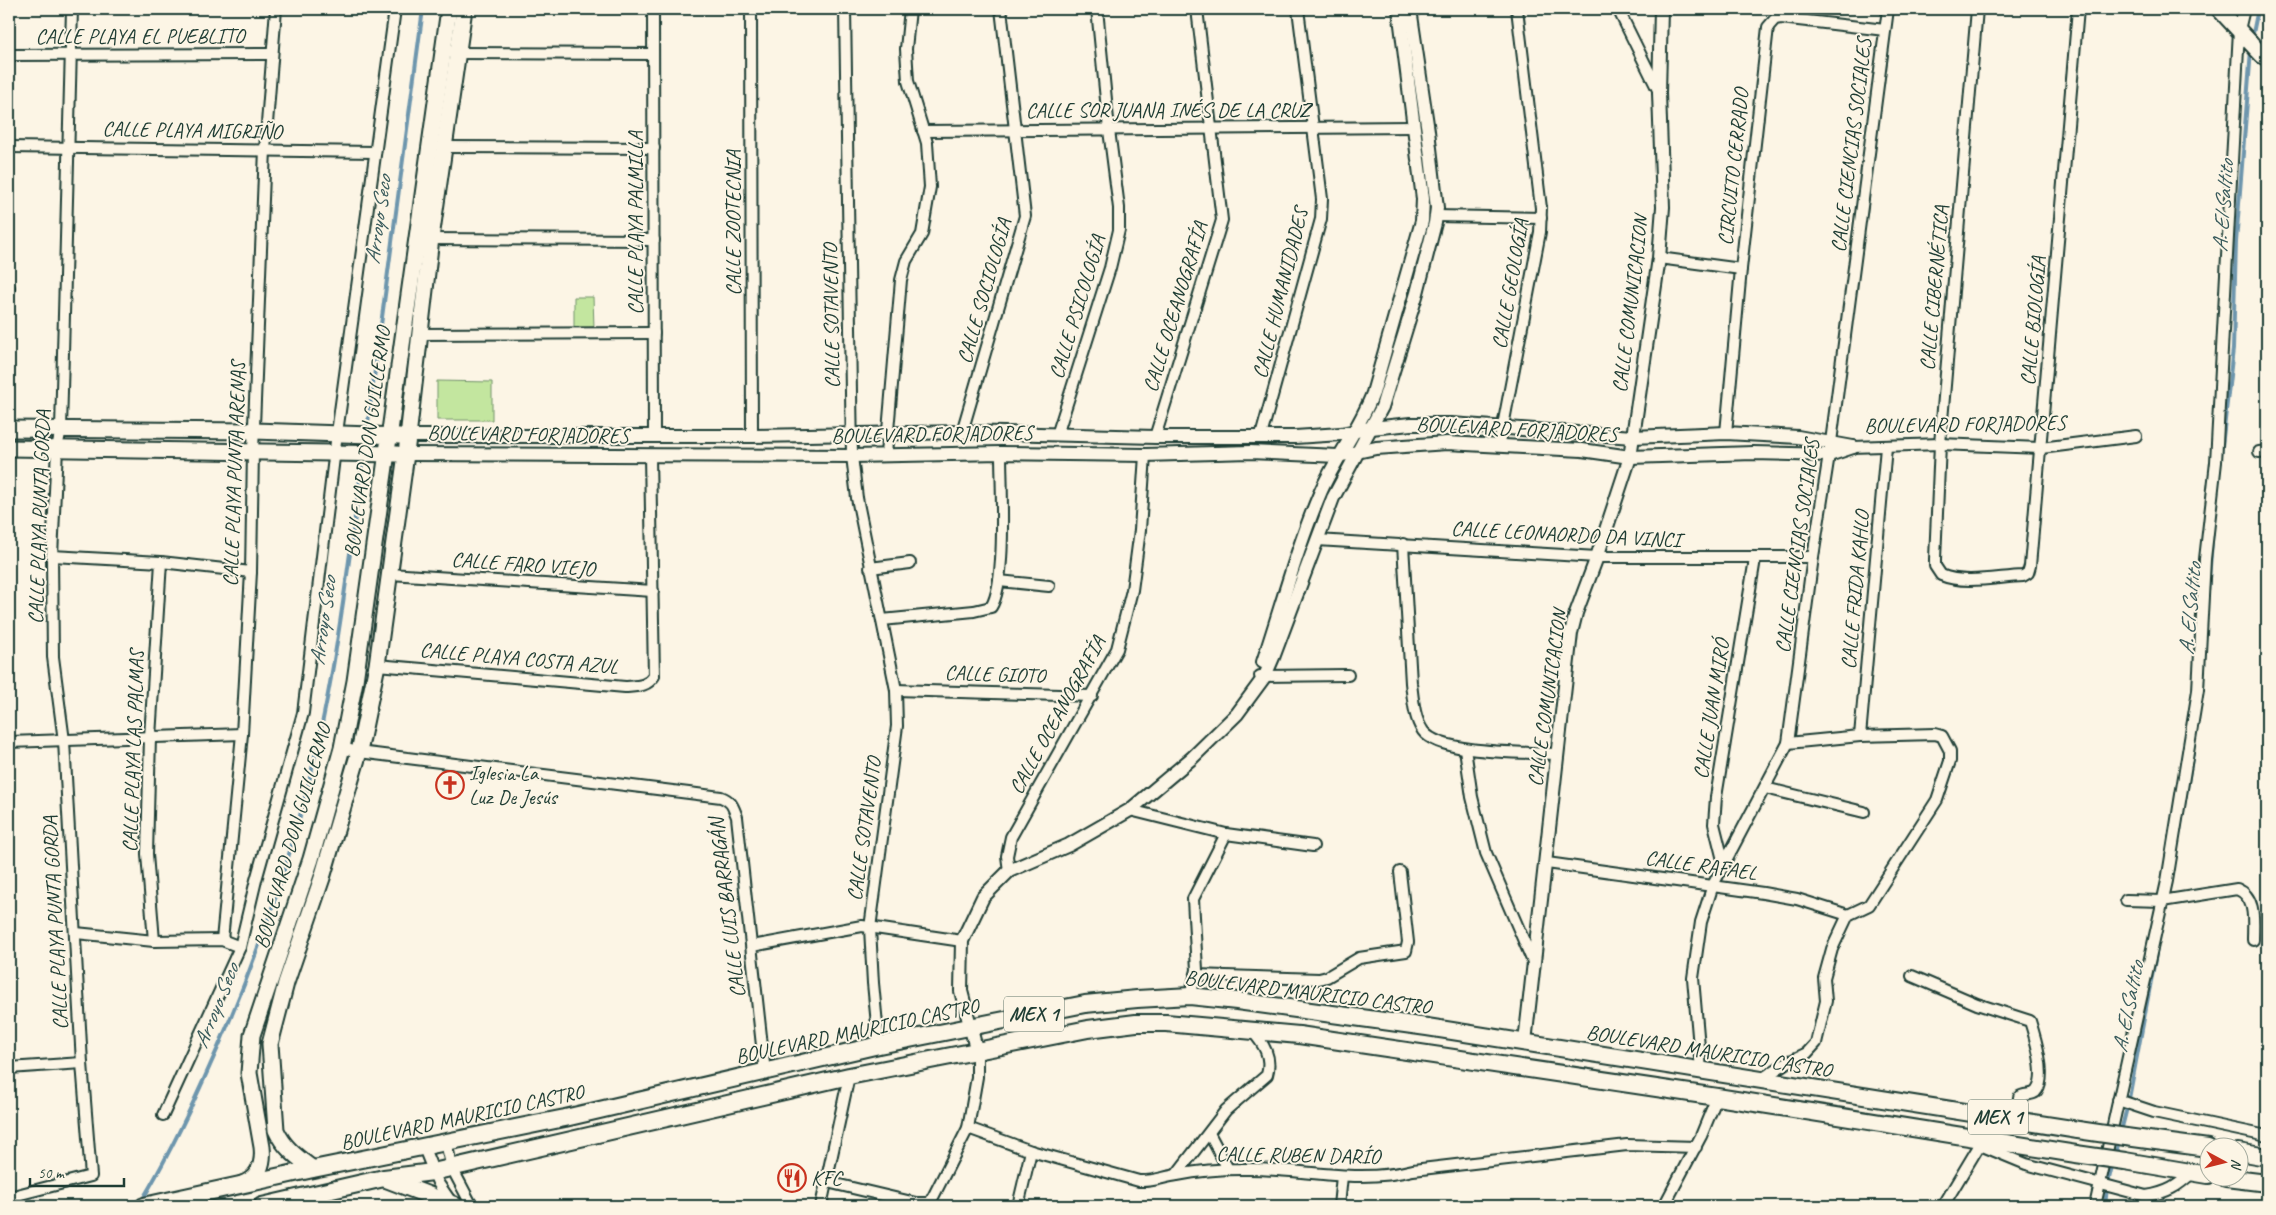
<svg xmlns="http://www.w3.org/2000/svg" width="2276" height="1215" viewBox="0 0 2276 1215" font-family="Caveat,sans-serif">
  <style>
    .green { fill: #c3e69f; stroke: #71926a }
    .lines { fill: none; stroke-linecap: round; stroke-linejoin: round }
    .stream { stroke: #6e96ad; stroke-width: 4 }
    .minor-casing { stroke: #1f3d34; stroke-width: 14 }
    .tertiary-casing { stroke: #1f3d34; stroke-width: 16 }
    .secondary-casing { stroke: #1f3d34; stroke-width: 19 }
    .primary-casing { stroke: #1f3d34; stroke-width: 20 }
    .minor { stroke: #fcf5e5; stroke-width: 10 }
    .tertiary { stroke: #fcf5e5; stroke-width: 12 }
    .secondary { stroke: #fcf5e5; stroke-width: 15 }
    .primary { stroke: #fcf5e5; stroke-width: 16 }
    .primary-bridge-casing { stroke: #1f3d34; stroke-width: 20; stroke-linecap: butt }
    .primary-bridge { stroke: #fcf5e5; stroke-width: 16 }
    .labels { text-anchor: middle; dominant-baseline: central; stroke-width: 4; stroke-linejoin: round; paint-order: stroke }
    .shield { fill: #fcf5e5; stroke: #617469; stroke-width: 1 }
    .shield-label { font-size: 20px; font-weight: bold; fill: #1f3d34 }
    .street-label { font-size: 21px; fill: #1f3d34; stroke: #fcf5e5 }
    .poi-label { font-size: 21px; fill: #1f3d34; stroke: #fcf5e5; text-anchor: start }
    .water-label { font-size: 22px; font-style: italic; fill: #395b5c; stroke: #fcf5e5 }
  </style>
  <rect width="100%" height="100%" fill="#fcf5e5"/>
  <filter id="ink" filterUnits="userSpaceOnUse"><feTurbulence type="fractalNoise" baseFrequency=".02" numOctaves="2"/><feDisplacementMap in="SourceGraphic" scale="10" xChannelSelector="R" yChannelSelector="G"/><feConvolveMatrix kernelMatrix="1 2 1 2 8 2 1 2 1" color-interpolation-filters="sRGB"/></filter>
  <g filter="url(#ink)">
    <!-- green -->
    <g class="green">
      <path d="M574 297H593L594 328 574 329Z"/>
      <path d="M437 381 492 382V420H437Z"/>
    </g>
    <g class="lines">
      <!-- stream -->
      <g class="stream">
        <path d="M2252 38 2258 9"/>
        <path d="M367 430 423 9"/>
        <path d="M2221 455 2233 349 2236 242 2251 50"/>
        <path d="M2208 591 2213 529"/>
        <path d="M2179 835 2193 753"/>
        <path d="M2121 1131 2128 1104 2157 949"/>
        <path d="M2115 1156 2119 1141"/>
        <path d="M141 1202C165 1162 185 1121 204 1079 260 957 303 827 328 694 343 616 352 536 363 457"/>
        <path d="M2105 1206 2107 1187 2113 1162"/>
      </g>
      <defs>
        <g id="minor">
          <path d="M653 9 654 436"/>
          <path d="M751 9 752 436"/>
          <path d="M845 9 852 456 857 498 896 690 897 726 870 928 873 983 879 1045"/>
          <path d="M1618 9 1659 92"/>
          <path d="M1977 9 1940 444 1935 559V566L1941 575C1964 585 1998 577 2023 576L2028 573 2030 566 2078 9"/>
          <path d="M452 53 653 54"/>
          <path d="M9 55 272 54"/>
          <path d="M923 131 1413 127"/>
          <path d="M9 147 374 152"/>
          <path d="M443 147 654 148"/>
          <path d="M1436 216 1541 218"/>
          <path d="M425 239 654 240"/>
          <path d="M1659 258 1741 269"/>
          <path d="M9 288V287"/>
          <path d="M420 334 654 333"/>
          <path d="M962 432 1025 216 1001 9"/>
          <path d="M1726 433 1741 269 1768 27 1775 19 1781 18 1885 30"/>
          <path d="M1057 435 1110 268 1119 230V208L1109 130 1097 9"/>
          <path d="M1261 436 1321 219 1322 199 1298 9"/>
          <path d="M1155 437 1222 220 1197 9"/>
          <path d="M1498 445 1503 426 1540 232 1541 208 1517 9"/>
          <path d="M1853 447 1940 444 2041 448 2136 436"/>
          <path d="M2259 452 2267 451"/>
          <path d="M886 454 901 280 906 261 922 234 930 187 927 143 908 81 906 49 910 9"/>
          <path d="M1317 540 1597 557H1813"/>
          <path d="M1403 544 1411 683C1413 699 1414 718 1423 731 1440 755 1528 752 1557 754"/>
          <path d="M52 556 161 562 251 572"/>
          <path d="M870 568 910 563"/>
          <path d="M390 574 653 591"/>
          <path d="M999 581 1049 586"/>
          <path d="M882 620 974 611 991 607C1007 583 1001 486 1001 453"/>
          <path d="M377 665 625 687C637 686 647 687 654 676L650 456"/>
          <path d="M1260 676 1348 675"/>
          <path d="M896 690 1092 696"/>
          <path d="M1860 736 1886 447"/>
          <path d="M9 742 242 734"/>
          <path d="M342 748 359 752 721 797C732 801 733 807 737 817L765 1073"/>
          <path d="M1465 749 1472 797 1486 853 1533 962"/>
          <path d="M1765 788 1864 812"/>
          <path d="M1130 810 1226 834 1313 846"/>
          <path d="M1547 863 1763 893 1797 899 1848 915"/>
          <path d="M1724 864 1714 824 1716 797 1755 559"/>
          <path d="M1009 871 1007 856 1011 837 1117 649 1132 590 1140 530 1145 455"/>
          <path d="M2126 900 2162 901 2237 889C2257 897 2253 922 2253 940"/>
          <path d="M76 933 154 941 222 940 240 947"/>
          <path d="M222 940 242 734 251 572 253 451 265 149 276 9"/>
          <path d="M154 941 147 854 150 737 161 562"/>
          <path d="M752 946 862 926 962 941"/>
          <path d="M1196 975 1319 979 1327 977 1359 958 1406 951 1408 942 1400 872"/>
          <path d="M1912 976 1977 1004 2030 1021C2035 1037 2047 1076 2037 1090 2034 1096 2025 1093 2019 1097L2016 1121"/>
          <path d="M1190 996 1197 970 1193 899 1226 834"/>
          <path d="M9 1068 82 1063"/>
          <path d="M1701 1070 1693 978 1701 922 1713 885 1788 743 1813 557 1831 442 1888 9"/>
          <path d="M1760 1080 1786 1063 1807 1053 1816 1043 1826 1001 1824 978 1832 949 1848 915 1869 905 1937 800 1950 761V751L1942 736 1935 734 1860 736 1788 743"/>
          <path d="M2118 1100 2154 1112 2267 1136"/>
          <path d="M163 1115 240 947 256 880 303 713 337 433 395 9"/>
          <path d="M968 1128 1031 1151 1139 1181C1153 1182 1163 1177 1177 1175 1198 1171 1220 1169 1241 1169 1299 1167 1355 1185 1413 1170L1627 1145 1696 1147"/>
          <path d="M1209 1133 1228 1169"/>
          <path d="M446 1143 452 1168 472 1206"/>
          <path d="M1980 1145 2026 1164 2146 1196C2167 1193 2178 1186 2193 1172"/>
          <path d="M424 1148 438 1183 451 1202"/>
          <path d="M1176 1175 1226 1110 1267 1075C1272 1057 1264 1044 1252 1031"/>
          <path d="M827 1182 916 1203H930L968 1128 977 1077V1052"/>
          <path d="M9 1197 91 1176 82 1063 64 741 53 657 52 556 57 448 61 429 72 9"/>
          <path d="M821 1206 849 1076"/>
          <path d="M1018 1206 1031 1151"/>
          <path d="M1339 1206 1342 1176"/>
          <path d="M1664 1206 1701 1136 1717 1097"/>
          <path d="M1943 1206 1982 1141"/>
          <path d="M2095 1206 2167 881 2198 690 2205 559 2216 462 2239 30 2244 9"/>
        </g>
        <g id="tertiary">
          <path d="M408 436H752L962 432 1155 437H1295L1341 434 1371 428 1411 424H1451L1633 437 1726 433 1798 437 1853 447"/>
          <path d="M406 454 852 456 1001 453 1145 455 1250 452 1338 456 1376 448 1447 443 1582 450 1630 457 1753 453 1829 455 1853 447"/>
          <path d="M1263 662C1282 605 1297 547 1321 491 1336 457 1360 428 1373 393L1422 221 1423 199 1399 9"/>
          <path d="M1525 1042 1571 633 1576 613 1597 557 1630 457 1659 258 1663 207 1659 93 1661 9"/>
          <path d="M977 1052 961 991 962 941 983 897 1009 871 1069 845 1130 810 1192 758 1237 714 1265 676 1274 655 1333 498 1382 407 1417 293 1435 223 1437 208 1428 131 1410 9"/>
        </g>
        <g id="secondary">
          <path d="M2219 9 2262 55 2267 58"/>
          <path d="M9 429 254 431 400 436"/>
          <path d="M9 448 397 454"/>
          <path d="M313 1169C297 1157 284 1148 276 1130L270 1044 286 983 322 878 359 752 377 665 406 454 431 238 464 9"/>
          <path d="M242 1184C259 1178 264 1164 262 1147L249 1073 252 1035 311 859 342 748 355 681 449 9"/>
        </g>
        <g id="primary">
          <path d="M2126 1137 2208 1148"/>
          <path d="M2238 1152 2267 1157"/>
          <path d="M2125 1161 2208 1175"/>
          <path d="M2226 1178 2267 1183"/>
          <path d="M386 1179 454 1205"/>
          <path d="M144 1206 313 1169 565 1118 879 1045 1085 1004 1137 999 1190 996 1237 1001 1427 1027 2078 1130"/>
          <path d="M262 1206 384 1178 433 1172 849 1076 1088 1029 1136 1023H1166L1299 1035 1717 1097 2076 1154"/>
        </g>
      </defs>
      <!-- minor casing -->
      <use href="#minor" class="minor-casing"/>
      <!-- tertiary casing -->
      <use href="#tertiary" class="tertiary-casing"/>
      <!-- secondary casing -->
      <use href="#secondary" class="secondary-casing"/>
      <!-- primary casing -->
      <use href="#primary" class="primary-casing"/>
      <!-- minor -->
      <use href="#minor" class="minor"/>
      <!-- tertiary -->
      <use href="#tertiary" class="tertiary"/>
      <!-- secondary -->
      <use href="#secondary" class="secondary"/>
      <!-- primary -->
      <use href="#primary" class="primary"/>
      <defs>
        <g id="primary-bridge">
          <path d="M2078 1130 2126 1137"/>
          <path d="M2076 1154 2125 1161"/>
        </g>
      </defs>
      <!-- primary-bridge casing -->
      <use href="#primary-bridge" class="primary-bridge-casing"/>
      <!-- primary-bridge -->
      <use href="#primary-bridge" class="primary-bridge"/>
    </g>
  </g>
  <!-- icons -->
  <defs>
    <symbol id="church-ring" viewBox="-11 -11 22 22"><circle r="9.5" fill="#fcf5e5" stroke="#c8321e" stroke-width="1.5"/><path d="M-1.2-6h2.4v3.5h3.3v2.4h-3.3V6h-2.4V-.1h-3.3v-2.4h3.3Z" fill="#c8321e"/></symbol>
    <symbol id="restaurant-ring" viewBox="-11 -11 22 22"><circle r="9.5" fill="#fcf5e5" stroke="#c8321e" stroke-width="1.5"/><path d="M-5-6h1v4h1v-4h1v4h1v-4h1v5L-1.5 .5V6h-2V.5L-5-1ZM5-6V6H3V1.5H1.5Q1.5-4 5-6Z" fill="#c8321e"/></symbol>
  </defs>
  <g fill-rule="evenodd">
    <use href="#church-ring" x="434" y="769" width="32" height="32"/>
    <use href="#restaurant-ring" x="776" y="1162" width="32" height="32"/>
  </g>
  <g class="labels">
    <!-- shield labels -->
    <g class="shield">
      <rect x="1004" y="996.5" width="60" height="35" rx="4"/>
      <rect x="1968" y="1099.5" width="60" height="35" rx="4"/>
    </g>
    <g class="shield-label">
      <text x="1034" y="1014">MEX 1</text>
      <text x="1998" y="1117">MEX 1</text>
    </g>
    <!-- street labels -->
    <g class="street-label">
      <text x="140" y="36">CALLE PLAYA EL PUEBLITO</text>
      <text x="1168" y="110">CALLE SOR JUANA INÉS DE LA CRUZ</text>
      <text transform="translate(192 130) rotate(1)">CALLE PLAYA MIGRIÑO</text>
      <text transform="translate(1851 145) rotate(-83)">CALLE CIENCIAS SOCIALES</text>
      <text transform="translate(1733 167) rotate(-84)">CIRCUITO CERRADO</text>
      <text transform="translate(635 223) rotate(-90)">CALLE PLAYA PALMILLA</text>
      <text transform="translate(733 223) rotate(-90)">CALLE ZOOTECNIA</text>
      <text transform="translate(1510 284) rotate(-80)">CALLE GEOLOGÍA</text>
      <text transform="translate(1934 288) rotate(-85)">CALLE CIBERNÉTICA</text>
      <text transform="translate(984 291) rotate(-74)">CALLE SOCIOLOGÍA</text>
      <text transform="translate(1280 293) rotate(-76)">CALLE HUMANIDADES</text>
      <text transform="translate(1630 304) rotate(-83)">CALLE COMUNICACION</text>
      <text transform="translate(1077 307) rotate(-73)">CALLE PSICOLOGÍA</text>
      <text transform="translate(1175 307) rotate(-73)">CALLE OCEANOGRAFÍA</text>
      <text transform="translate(831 316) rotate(-91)">CALLE SOTAVENTO</text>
      <text transform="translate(2033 321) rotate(-85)">CALLE BIOLOGÍA</text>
      <text transform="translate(1965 424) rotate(-1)">BOULEVARD FORJADORES</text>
      <text transform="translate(1517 429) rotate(3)">BOULEVARD FORJADORES</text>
      <text transform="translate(528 434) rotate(1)">BOULEVARD FORJADORES</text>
      <text transform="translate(932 434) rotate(-1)">BOULEVARD FORJADORES</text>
      <text transform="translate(367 442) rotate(-82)">BOULEVARD DON GUILLERMO</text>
      <text transform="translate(234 474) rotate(-88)">CALLE PLAYA PUNTA ARENAS</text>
      <text transform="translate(39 517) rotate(-88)">CALLE PLAYA PUNTA GORDA</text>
      <text transform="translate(1566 534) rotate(3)">CALLE LEONAORDO DA VINCI</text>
      <text transform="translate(1797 546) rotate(-82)">CALLE CIENCIAS SOCIALES</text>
      <text transform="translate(523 564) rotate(4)">CALLE FARO VIEJO</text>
      <text transform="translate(1855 590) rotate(-85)">CALLE FRIDA KAHLO</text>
      <text transform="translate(519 658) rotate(5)">CALLE PLAYA COSTA AZUL</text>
      <text transform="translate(995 674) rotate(2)">CALLE GIOTO</text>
      <text transform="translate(1547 698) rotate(-82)">CALLE COMUNICACION</text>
      <text transform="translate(1711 709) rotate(-81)">CALLE JUAN MIRÓ</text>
      <text transform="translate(1057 715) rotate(-61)">CALLE OCEANOGRAFÍA</text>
      <text transform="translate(133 751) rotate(-88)">CALLE PLAYA LAS PALMAS</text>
      <text transform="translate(864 829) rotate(-82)">CALLE SOTAVENTO</text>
      <text transform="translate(292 836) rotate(-74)">BOULEVARD DON GUILLERMO</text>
      <text transform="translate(1701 865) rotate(8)">CALLE RAFAEL</text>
      <text transform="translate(727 908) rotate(-97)">CALLE LUIS BARRAGÁN</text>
      <text transform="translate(55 923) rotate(-93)">CALLE PLAYA PUNTA GORDA</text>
      <text transform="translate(1308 992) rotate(7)">BOULEVARD MAURICIO CASTRO</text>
      <text transform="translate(857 1031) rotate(-12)">BOULEVARD MAURICIO CASTRO</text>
      <text transform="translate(1709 1051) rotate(9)">BOULEVARD MAURICIO CASTRO</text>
      <text transform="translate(462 1117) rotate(-12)">BOULEVARD MAURICIO CASTRO</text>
      <text transform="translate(1298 1155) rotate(1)">CALLE RUBEN DARÍO</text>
    </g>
    <!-- poi labels -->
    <g class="poi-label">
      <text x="469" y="773">Iglesia La<tspan x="469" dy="24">Luz De Jesús</tspan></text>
      <text x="811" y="1178">KFC</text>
    </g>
    <!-- water labels -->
    <g class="water-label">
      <text transform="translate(2223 206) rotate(-86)">A. El Saltito</text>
      <text transform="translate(378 220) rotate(-82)">Arroyo Seco</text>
      <text transform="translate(2190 609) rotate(-85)">A. El Saltito</text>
      <text transform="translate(323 621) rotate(-82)">Arroyo Seco</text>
      <text transform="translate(216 1006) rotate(-68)">Arroyo Seco</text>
      <text transform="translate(2128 1007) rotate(-79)">A. El Saltito</text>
    </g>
  </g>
  <!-- margin -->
  <rect width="2276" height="1215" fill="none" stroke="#fcf5e5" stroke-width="30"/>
  <rect x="15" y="15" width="2246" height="1185" fill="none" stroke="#1f3d34" stroke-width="2" filter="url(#ink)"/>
  <!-- north arrow -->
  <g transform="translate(2224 1162) rotate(97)"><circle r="24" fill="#fcf5e5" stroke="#a4ab9e"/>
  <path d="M0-4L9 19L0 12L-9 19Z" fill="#c8321e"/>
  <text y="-8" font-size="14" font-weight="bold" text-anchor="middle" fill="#1f3d34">N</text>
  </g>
  <!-- scale -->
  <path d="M30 1178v8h94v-8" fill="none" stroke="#1f3d34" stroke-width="2.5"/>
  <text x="38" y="1178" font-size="15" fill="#1f3d34" stroke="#fcf5e5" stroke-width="4" paint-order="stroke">50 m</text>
</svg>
